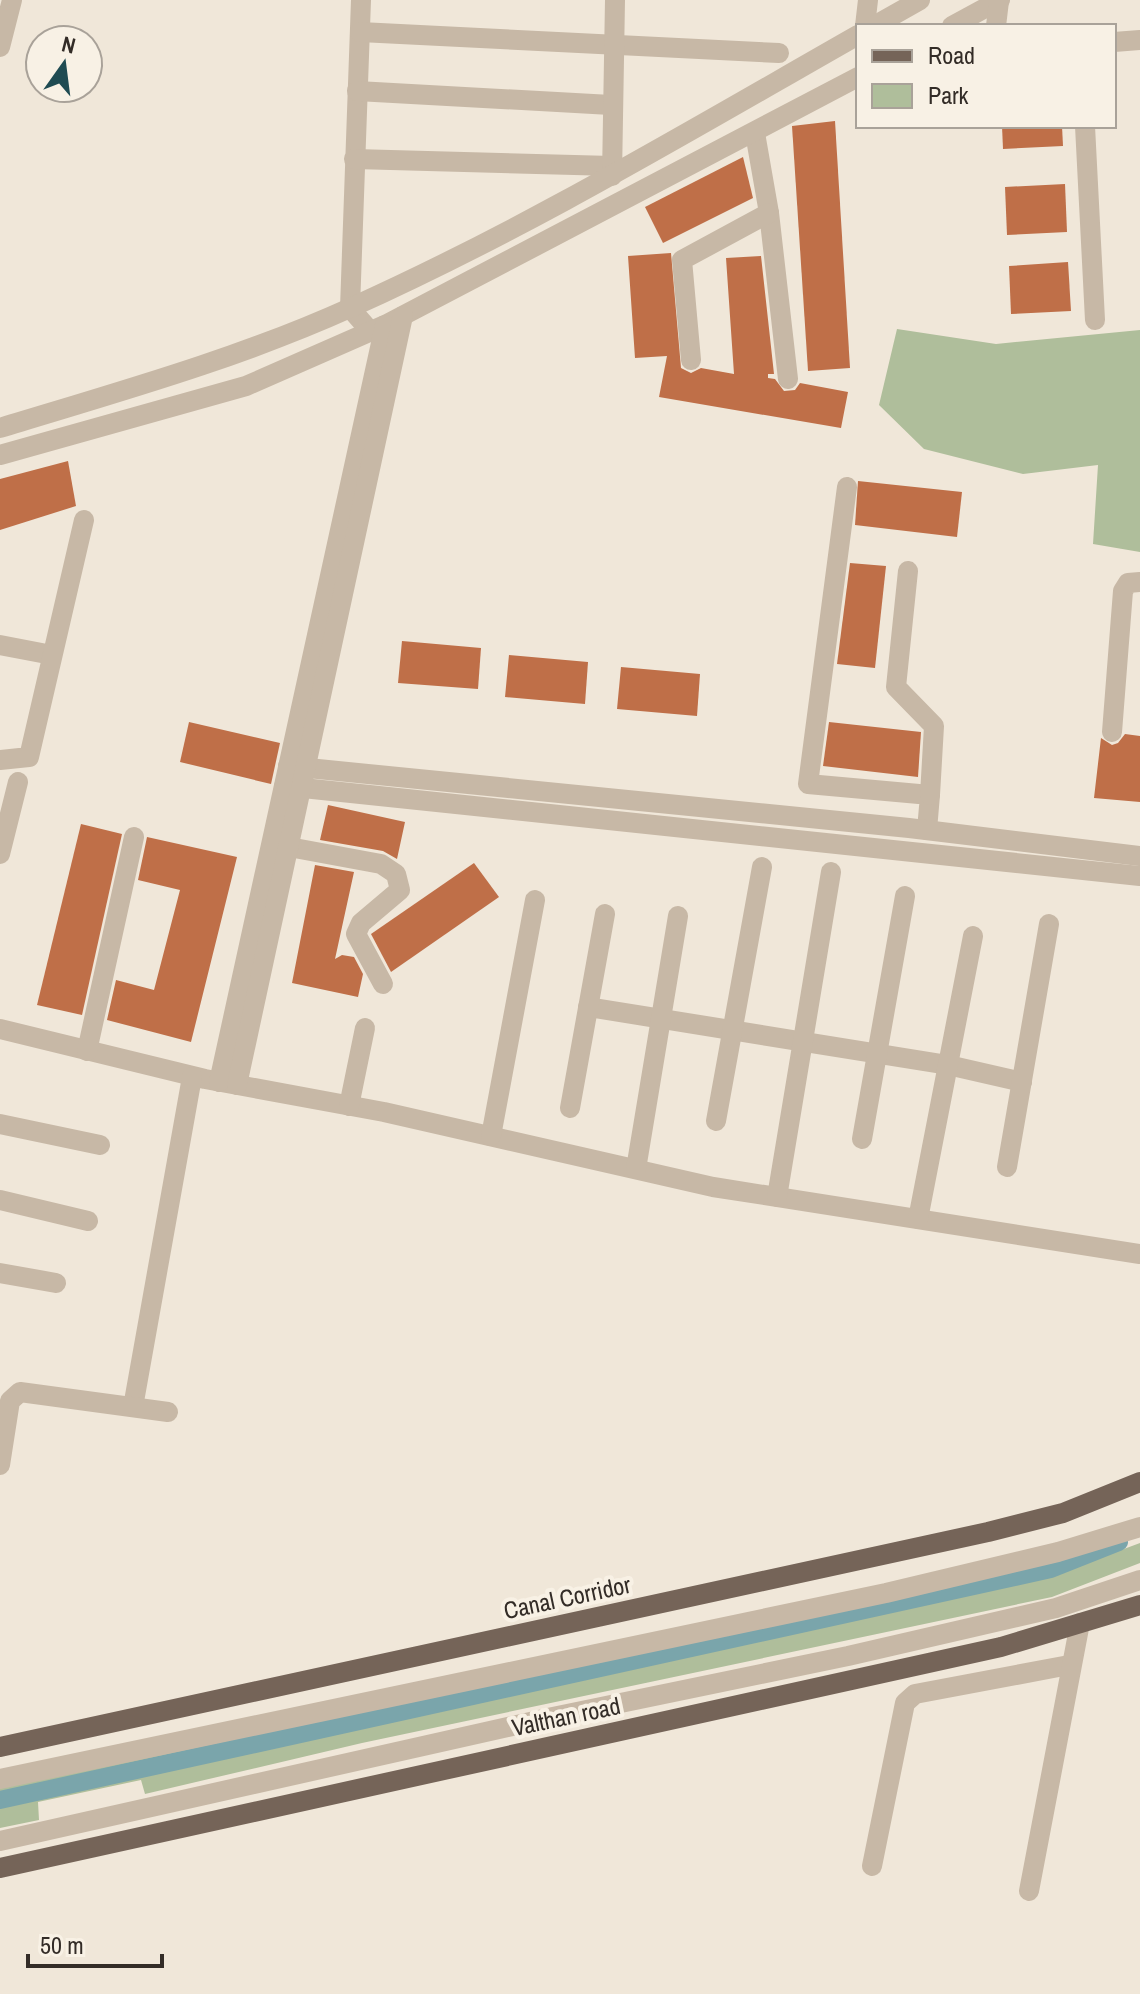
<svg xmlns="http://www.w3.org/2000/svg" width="1140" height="1994" viewBox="0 0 1140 1994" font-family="'Archivo Narrow',sans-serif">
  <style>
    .green { fill: #afbe9b }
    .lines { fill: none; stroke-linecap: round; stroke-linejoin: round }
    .canal { stroke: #7aa5ab; stroke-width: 18 }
    .building { fill: #bf6f48 }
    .minor { stroke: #c7b8a6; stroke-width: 20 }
    .major { stroke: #756458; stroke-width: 20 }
    .labels { text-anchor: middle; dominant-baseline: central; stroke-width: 8; stroke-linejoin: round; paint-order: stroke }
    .street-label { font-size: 24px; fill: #332c27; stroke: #f8f1e5 }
  </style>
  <rect width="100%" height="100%" fill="#f0e7d9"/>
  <!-- green -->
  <g class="green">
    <path d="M897 329 996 344 1140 330V552L1093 544 1098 465 1023 474 924 449 879 405Z"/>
    <path d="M1140 1543V1563L1052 1597 362 1743 145 1794 141 1780 38 1802 39 1820 0 1828V1788L454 1692 712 1647 1054 1575Z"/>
  </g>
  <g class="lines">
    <!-- canal -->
    <path class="canal" d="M0 1800 1051 1569 1119 1542"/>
  </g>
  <!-- building -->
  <g class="building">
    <path d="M835 121 850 368 808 371 792 126Z"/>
    <path d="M1002 126H1062L1063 146 1003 149Z"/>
    <path d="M743 157 753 198 663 243 645 207Z"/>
    <path d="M1065 184 1067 232 1007 235 1005 187Z"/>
    <path d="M671 253 681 368 691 373 701 368 734 374 726 258 761 256 774 374H768V378L775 379 784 391 795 390 800 383 848 392 841 428 659 397 667 356 635 358 628 256Z"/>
    <path d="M1068 262 1071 311 1011 314 1009 266Z"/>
    <path d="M68 461 76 506 0 530V479Z"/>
    <path d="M858 481 962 492 957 537 855 525Z"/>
    <path d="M850 563 886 566 875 668 837 664Z"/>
    <path d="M402 641 481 648 478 689 398 683Z"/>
    <path d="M509 655 588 662 585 704 505 697Z"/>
    <path d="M621 667 700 674 697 716 617 709Z"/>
    <path d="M189 722 280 743 271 784 180 762Z"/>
    <path d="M829 722 921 732 918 777 823 766Z"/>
    <path d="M1125 734 1140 736V802L1094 798 1101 738 1112 745 1118 743Z"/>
    <path d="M328 805 405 822 397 859 383 851 320 840Z"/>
    <path d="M81 824 122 834 82 1015 37 1005Z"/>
    <path d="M147 837 237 857 191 1042 107 1020 116 980 154 990 180 890 138 880Z"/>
    <path d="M474 863 499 897 391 972 371 934Z"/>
    <path d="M315 865 354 872 335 959 342 955 354 957 363 974 358 997 292 983Z"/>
  </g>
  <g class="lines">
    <!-- minor -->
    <g class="minor">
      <path d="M361 0 350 308 371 332"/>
      <path d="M865 26 868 0"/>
      <path d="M874 26 920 0"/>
      <path d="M952 26 1000 0"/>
      <path d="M996 26 999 1"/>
      <path d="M360 32 779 53"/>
      <path d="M1114 42 1140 40"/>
      <path d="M0 47 12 0"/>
      <path d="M357 91 611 105"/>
      <path d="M1085 126 1095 320"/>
      <path d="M755 133 769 213 788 379"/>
      <path d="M354 159 612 166"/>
      <path d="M612 176 615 0"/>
      <path d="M691 360 682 260 769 213"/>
      <path d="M0 428C118 392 237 359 350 308 526 229 691 130 858 35"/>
      <path d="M0 455 246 386 385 325 858 77"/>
      <path d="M847 487 808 784 930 795 927 830"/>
      <path d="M908 571 896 687 934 726 930 795"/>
      <path d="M0 645 52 655"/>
      <path d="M1112 732 1123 591 1128 583 1140 582"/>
      <path d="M0 760 29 757 84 520"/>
      <path d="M288 766 909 828 1140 856"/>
      <path d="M284 786 1140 876"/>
      <path d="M289 847 381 864 396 874 400 890 361 923 356 934 383 984"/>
      <path d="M0 854 18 782"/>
      <path d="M588 1007 948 1065 1022 1082"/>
      <path d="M0 1029 205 1079 384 1112 713 1187 1140 1254"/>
      <path d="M87 1051 134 837"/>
      <path d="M219 1082 385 325"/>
      <path d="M237 1085 403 316"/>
      <path d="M349 1106 365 1028"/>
      <path d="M570 1108 605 914"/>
      <path d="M716 1121 762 867"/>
      <path d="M0 1124 100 1145"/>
      <path d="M491 1136 535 900"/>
      <path d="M862 1139 905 896"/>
      <path d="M1007 1167 1049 924"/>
      <path d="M636 1169 678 916"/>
      <path d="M777 1197 831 872"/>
      <path d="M0 1200 88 1221"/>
      <path d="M918 1219 973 936"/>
      <path d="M0 1273 56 1283"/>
      <path d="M133 1407 192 1077"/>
      <path d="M0 1465 10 1401 20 1392 168 1412"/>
      <path d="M0 1779 886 1593 1058 1552 1140 1527"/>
      <path d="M0 1841 548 1718 848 1656 1056 1608 1140 1580"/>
      <path d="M872 1866 905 1703 915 1694 1069 1665"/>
      <path d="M1029 1891 1080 1623"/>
    </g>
    <!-- major -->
    <g class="major">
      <path d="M0 1747 988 1532 1063 1513 1140 1482"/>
      <path d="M0 1868 1001 1647 1140 1605"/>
    </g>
  </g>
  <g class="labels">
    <!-- street labels -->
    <g class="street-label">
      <text transform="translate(567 1597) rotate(-12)">Canal Corridor</text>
      <text transform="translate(566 1716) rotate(-12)">Valthan road</text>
    </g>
  </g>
  <!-- legend -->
  <rect x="856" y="24" width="260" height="104" fill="#f8f1e5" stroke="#a9a299" stroke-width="2"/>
  <rect x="872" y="50" width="40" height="12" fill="#756458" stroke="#a9a299" stroke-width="2"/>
  <text x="928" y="64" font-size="24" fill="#332c27">Road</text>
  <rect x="872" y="84" width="40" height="24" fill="#afbe9b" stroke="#a9a299" stroke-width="2"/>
  <text x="928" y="104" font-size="24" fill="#332c27">Park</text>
  <!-- north arrow -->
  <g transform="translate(64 64) rotate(14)"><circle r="38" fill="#f8f1e5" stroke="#a9a299" stroke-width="2"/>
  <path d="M0-6L14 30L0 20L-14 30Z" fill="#1f4b52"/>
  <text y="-12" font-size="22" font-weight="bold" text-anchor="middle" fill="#332c27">N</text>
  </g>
  <!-- scale -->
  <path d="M28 1954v12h134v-12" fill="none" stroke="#332c27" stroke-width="4"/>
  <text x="40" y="1954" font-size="24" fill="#332c27" stroke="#f8f1e5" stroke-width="6" paint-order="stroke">50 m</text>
</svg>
